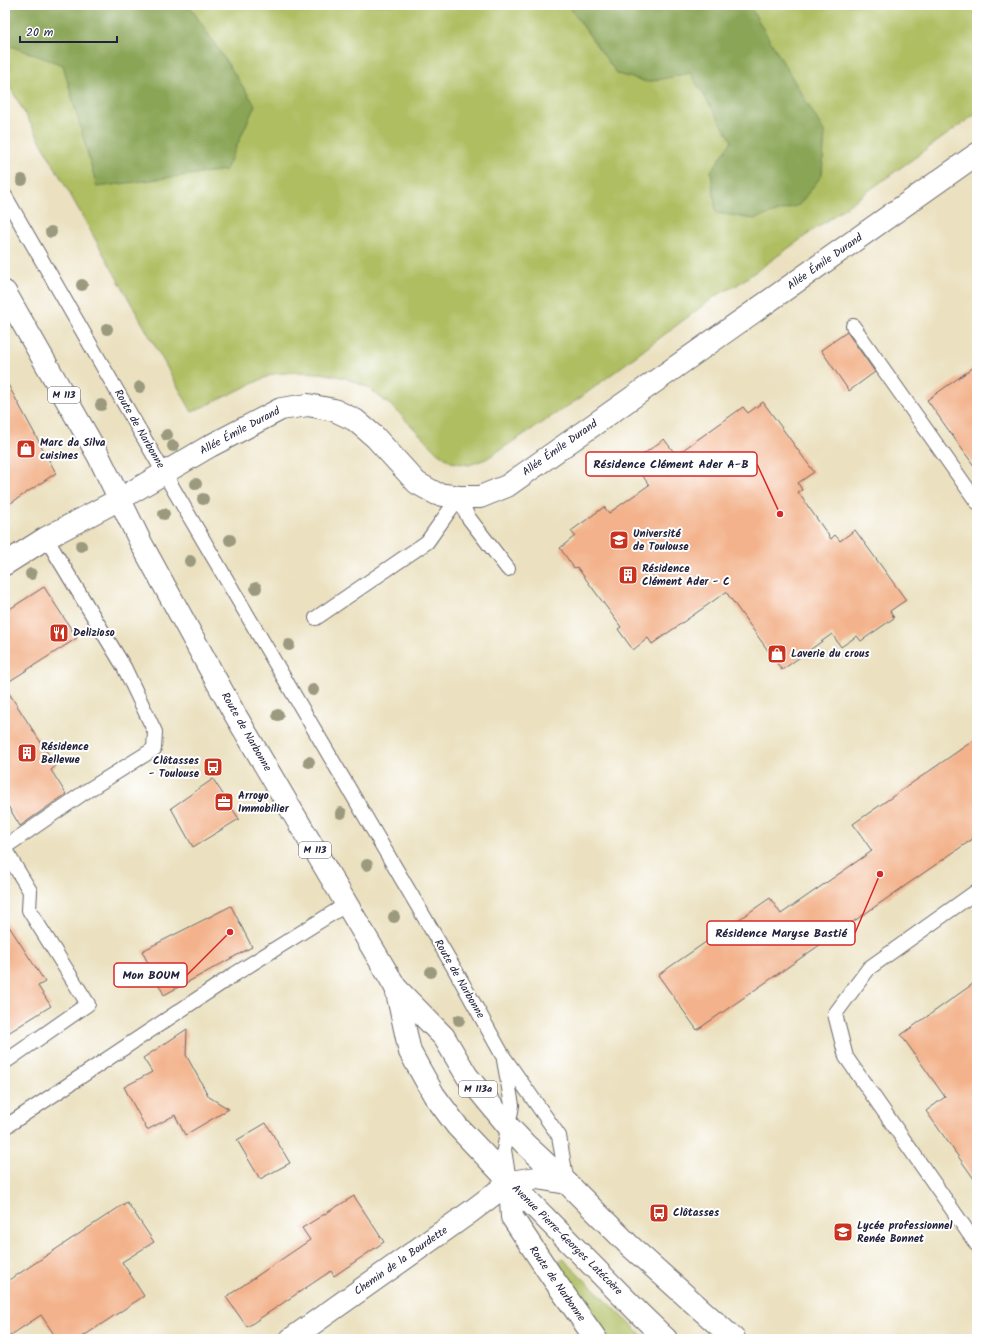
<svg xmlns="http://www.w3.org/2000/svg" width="982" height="1344" viewBox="0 0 982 1344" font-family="Kalam,sans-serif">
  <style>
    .green { fill: #aebe60; stroke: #68704e }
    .forest { fill: #8aa556; stroke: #566448 }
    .building { fill: #f3b28b }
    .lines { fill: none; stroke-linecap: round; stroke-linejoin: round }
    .service-casing { stroke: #68656a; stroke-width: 16 }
    .minor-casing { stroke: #68656a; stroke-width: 24 }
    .secondary-casing { stroke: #68656a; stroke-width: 24 }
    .primary-casing { stroke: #68656a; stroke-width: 24 }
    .service { stroke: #fff; stroke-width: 14 }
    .minor { stroke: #fff; stroke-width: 22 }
    .secondary { stroke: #fff; stroke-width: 22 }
    .primary { stroke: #fff; stroke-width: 22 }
    .tree { fill: #9b9a7f }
    .labels { text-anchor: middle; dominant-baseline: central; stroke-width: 4; stroke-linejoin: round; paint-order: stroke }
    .shield { fill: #fff; stroke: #646476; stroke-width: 1 }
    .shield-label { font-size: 10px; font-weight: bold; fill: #22223b }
    .street-label { font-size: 11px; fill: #22223b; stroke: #fff }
    .poi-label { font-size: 11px; font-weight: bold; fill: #22223b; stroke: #fff; text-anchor: start }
    .leader { fill: none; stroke: #d62828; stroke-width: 1.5 }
    .callout-dot { fill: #d62828; stroke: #fff; stroke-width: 1.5 }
    .callout { fill: #fff; stroke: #d62828; stroke-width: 1.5 }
    .callout-label { font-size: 12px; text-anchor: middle; font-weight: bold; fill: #22223b }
  </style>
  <rect width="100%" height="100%" fill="#fff"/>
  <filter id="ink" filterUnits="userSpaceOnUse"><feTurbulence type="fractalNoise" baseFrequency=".025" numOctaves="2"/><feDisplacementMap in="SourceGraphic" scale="8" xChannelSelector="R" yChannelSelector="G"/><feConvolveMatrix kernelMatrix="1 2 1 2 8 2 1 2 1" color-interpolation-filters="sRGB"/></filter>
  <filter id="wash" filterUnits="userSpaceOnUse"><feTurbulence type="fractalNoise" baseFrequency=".012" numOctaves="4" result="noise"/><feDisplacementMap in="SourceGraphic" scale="16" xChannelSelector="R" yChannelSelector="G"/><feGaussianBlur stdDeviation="0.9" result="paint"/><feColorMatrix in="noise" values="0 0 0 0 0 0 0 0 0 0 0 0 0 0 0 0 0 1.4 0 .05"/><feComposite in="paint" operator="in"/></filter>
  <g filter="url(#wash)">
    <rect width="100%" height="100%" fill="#ebe1c0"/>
    <!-- green -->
    <g class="green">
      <path d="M5 5H977V113L737 285 717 295 580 398 486 459 469 465 451 462 437 452 394 408 367 387 345 378 321 373 297 372 273 374 192 412 5 78Z"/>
      <path d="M563 1259 646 1339H605L555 1266Z"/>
    </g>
    <!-- forest -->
    <g class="forest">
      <path d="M5 5H189L255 105 226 170 97 187 63 65 5 44Z"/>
      <path d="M568 5H749L825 133 822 175 799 205 754 219 716 213 711 171 732 141 690 73 648 82 617 74Z"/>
    </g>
    <g id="blocks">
      <!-- building -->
      <g class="building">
        <path d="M847 332 875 372 849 391 821 350Z"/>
        <path d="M977 365V470L927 400Z"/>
        <path d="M5 379 56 473 5 507Z"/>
        <path d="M763 402 814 472 798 483 802 490 798 492 831 539 835 535 840 541 855 530 906 600 890 611 894 618 861 641 857 636 841 647 832 634 782 670 726 592 652 644 648 638 633 650 618 629 621 627 577 567 574 568 560 548 575 536 571 531 604 507 609 513 649 485 633 462 664 439 676 455 743 407 748 413Z"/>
        <path d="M44 587 77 638 5 684V612Z"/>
        <path d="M5 687 56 766 51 770 66 794 20 826 5 801Z"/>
        <path d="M977 738V836L697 1030 658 975 770 898 781 914 872 851 853 824Z"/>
        <path d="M213 779 239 819 193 847 171 808Z"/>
        <path d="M231 906 252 947 164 995 142 951Z"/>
        <path d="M5 920 45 982 38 986 51 1006 5 1035Z"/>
        <path d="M977 981V1183L926 1111 945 1097 901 1035Z"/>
        <path d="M187 1029 186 1055 209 1097 229 1109 185 1135 175 1115 147 1130 124 1087 152 1072 143 1058Z"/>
        <path d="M266 1123 290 1163 260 1179 237 1140Z"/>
        <path d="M354 1196 384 1242 334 1276 331 1271 247 1327 226 1297 310 1240 302 1228Z"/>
        <path d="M127 1202 154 1242 122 1262 144 1296 79 1339H57L41 1315 5 1339V1283Z"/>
      </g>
    </g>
  </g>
  <g filter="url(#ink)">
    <use href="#blocks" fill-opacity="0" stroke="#68656a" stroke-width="1"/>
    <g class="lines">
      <defs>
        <g id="service">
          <path d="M5 196 164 473 454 968 503 1056 559 1136 567 1183"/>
          <path d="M853 326 977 502"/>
          <path d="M316 618 427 542 459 497 468 517 508 569"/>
          <path d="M5 847 85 792 154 749 155 732 124 667 46 538"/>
          <path d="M5 850 30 891 29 910 88 1004 5 1062"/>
          <path d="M977 891 869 968 835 1014 846 1057 977 1245"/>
          <path d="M504 1060 512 1105 504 1150 509 1180"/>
          <path d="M5 1127 235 974 347 904"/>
        </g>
        <g id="minor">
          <path d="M5 564 46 538 120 499 210 446 281 409 308 405 334 410 355 420 375 437 417 483 437 494 459 497H480L507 486 977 154"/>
          <path d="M291 1339 469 1213 510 1182 537 1178 567 1183"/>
        </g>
        <path id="secondary" d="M510 1182 512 1217 552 1277 596 1339"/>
        <g id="primary">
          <path d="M5 292 98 455 141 543 233 711 396 988 410 1052 434 1095 457 1126 510 1182 642 1316 666 1339"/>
          <path d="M396 988 444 1037 467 1076 509 1127 525 1144 567 1183 630 1246 734 1339"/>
        </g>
      </defs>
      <!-- service casing -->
      <use href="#service" class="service-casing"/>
      <!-- minor casing -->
      <use href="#minor" class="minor-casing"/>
      <!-- secondary casing -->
      <use href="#secondary" class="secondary-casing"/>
      <!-- primary casing -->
      <use href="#primary" class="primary-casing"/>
      <!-- service -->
      <use href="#service" class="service"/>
      <!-- minor -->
      <use href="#minor" class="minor"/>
      <!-- secondary -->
      <use href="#secondary" class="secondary"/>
      <!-- primary -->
      <use href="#primary" class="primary"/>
    </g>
    <!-- trees -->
    <g class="tree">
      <circle cx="22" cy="180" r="6"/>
      <circle cx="51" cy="232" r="6"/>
      <circle cx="82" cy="285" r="6"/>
      <circle cx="107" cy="329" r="6"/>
      <circle cx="140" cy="387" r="6"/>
      <circle cx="101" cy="405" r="6"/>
      <circle cx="167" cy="435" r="6"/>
      <circle cx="173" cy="446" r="6"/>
      <circle cx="196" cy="484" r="6"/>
      <circle cx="203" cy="499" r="6"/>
      <circle cx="164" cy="514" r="6"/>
      <circle cx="230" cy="540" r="6"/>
      <circle cx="81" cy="546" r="6"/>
      <circle cx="190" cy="561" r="6"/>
      <circle cx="31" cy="574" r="6"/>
      <circle cx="256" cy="588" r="6"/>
      <circle cx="289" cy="645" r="6"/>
      <circle cx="313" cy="690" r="6"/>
      <circle cx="278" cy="715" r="6"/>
      <circle cx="309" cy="762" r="6"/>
      <circle cx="341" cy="813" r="6"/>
      <circle cx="367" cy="865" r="6"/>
      <circle cx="394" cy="917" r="6"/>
      <circle cx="431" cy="972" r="6"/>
      <circle cx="459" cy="1020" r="6"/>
    </g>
  </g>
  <!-- icons -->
  <defs>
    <symbol id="shop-square" viewBox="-11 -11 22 22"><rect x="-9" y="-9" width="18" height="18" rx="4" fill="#c8321e" stroke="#fff"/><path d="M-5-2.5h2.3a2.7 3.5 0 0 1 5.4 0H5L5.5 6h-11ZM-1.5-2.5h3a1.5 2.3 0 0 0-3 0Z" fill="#fff"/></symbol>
    <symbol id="university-square" viewBox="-11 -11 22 22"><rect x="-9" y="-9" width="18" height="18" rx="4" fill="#c8321e" stroke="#fff"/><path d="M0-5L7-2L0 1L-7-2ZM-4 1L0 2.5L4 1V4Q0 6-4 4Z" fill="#fff"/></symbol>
    <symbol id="building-square" viewBox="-11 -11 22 22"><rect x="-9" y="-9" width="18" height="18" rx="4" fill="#c8321e" stroke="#fff"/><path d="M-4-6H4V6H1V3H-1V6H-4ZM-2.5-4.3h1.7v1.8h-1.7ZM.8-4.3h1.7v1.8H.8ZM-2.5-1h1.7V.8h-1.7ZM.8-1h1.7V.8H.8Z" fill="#fff"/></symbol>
    <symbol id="restaurant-square" viewBox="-11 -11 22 22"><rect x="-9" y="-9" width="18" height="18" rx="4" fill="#c8321e" stroke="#fff"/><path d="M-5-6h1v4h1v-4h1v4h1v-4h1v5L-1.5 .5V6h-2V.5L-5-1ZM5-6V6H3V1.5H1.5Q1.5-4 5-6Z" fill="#fff"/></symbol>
    <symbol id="bus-square" viewBox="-11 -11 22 22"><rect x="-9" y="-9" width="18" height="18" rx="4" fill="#c8321e" stroke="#fff"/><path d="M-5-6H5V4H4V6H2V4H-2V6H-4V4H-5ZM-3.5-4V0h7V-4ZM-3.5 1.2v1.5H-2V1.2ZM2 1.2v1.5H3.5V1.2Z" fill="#fff"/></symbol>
    <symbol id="office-square" viewBox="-11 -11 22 22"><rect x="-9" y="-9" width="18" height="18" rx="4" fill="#c8321e" stroke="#fff"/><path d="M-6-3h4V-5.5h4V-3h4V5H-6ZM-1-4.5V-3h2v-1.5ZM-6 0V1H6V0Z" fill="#fff"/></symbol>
    <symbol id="school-square" viewBox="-11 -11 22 22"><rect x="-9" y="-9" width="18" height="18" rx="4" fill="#c8321e" stroke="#fff"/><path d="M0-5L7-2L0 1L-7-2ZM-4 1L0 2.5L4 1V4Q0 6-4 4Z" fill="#fff"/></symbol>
  </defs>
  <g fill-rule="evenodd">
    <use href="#shop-square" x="15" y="438" width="22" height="22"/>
    <use href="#university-square" x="608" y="529" width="22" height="22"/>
    <use href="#building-square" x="617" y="564" width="22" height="22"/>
    <use href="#restaurant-square" x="48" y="622" width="22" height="22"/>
    <use href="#shop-square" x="766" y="643" width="22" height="22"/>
    <use href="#building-square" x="16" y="742" width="22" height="22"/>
    <use href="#bus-square" x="202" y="756" width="22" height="22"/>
    <use href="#office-square" x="213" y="791" width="22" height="22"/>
    <use href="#bus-square" x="648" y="1202" width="22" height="22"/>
    <use href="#school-square" x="832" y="1221" width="22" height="22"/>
  </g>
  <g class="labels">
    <!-- shield labels -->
    <g class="shield">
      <rect x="48" y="387" width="32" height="16" rx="3"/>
      <rect x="299" y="842" width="32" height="16" rx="3"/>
      <rect x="459" y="1081" width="38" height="16" rx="3"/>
    </g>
    <g class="shield-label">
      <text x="64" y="395">M 113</text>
      <text x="315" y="850">M 113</text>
      <text x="478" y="1089">M 113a</text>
    </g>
    <!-- street labels -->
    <g class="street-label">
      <text transform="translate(825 262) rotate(-35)">Allée Émile Durand</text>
      <text transform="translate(139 429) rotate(60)">Route de Narbonne</text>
      <text transform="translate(240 431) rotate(-28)">Allée Émile Durand</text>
      <text transform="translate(560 448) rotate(-35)">Allée Émile Durand</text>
      <text transform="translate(246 732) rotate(60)">Route de Narbonne</text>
      <text transform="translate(459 979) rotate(60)">Route de Narbonne</text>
      <text transform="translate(567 1240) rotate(45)">Avenue Pierre-Georges Latécoère</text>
      <text transform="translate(401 1261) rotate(-35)">Chemin de la Bourdette</text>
      <text transform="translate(557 1284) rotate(55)">Route de Narbonne</text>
    </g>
    <!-- poi labels -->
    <g class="poi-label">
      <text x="40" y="443">Marc da Silva<tspan x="40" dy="13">cuisines</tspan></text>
      <text x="633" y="534">Université<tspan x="633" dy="13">de Toulouse</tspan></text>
      <text x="642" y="569">Résidence<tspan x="642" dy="13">Clément Ader - C</tspan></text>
      <text x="73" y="633">Delizioso</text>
      <text x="791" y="654">Laverie du crous</text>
      <text x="41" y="747">Résidence<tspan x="41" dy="13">Bellevue</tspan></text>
      <text x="199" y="761" text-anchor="end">Clôtasses<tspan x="199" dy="13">- Toulouse</tspan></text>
      <text x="238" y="796">Arroyo<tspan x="238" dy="13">Immobilier</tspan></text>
      <text x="673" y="1213">Clôtasses</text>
      <text x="857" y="1226">Lycée professionnel<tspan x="857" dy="13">Renée Bonnet</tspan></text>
    </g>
  </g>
  <!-- callouts -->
  <path class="leader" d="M780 514L757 464M880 874L855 933M230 932L187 975"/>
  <g class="callout-dot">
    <circle cx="780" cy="514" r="4"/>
    <circle cx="880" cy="874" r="4"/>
    <circle cx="230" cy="932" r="4"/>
  </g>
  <g class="callout">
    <rect x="586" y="452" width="171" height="24" rx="4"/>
    <rect x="707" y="921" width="148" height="24" rx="4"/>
    <rect x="114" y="963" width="73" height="24" rx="4"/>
  </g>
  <g class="callout-label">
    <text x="671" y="468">Résidence Clément Ader A-B</text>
    <text x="781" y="937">Résidence Maryse Bastié</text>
    <text x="151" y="979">Mon BOUM</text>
  </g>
  <!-- margin -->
  <rect width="982" height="1344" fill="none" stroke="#fff" stroke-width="20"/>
  <!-- scale -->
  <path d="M20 36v6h97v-6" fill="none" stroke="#22223b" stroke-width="2"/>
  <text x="26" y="36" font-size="12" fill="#22223b" stroke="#ffffff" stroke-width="3" paint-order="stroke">20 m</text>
</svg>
